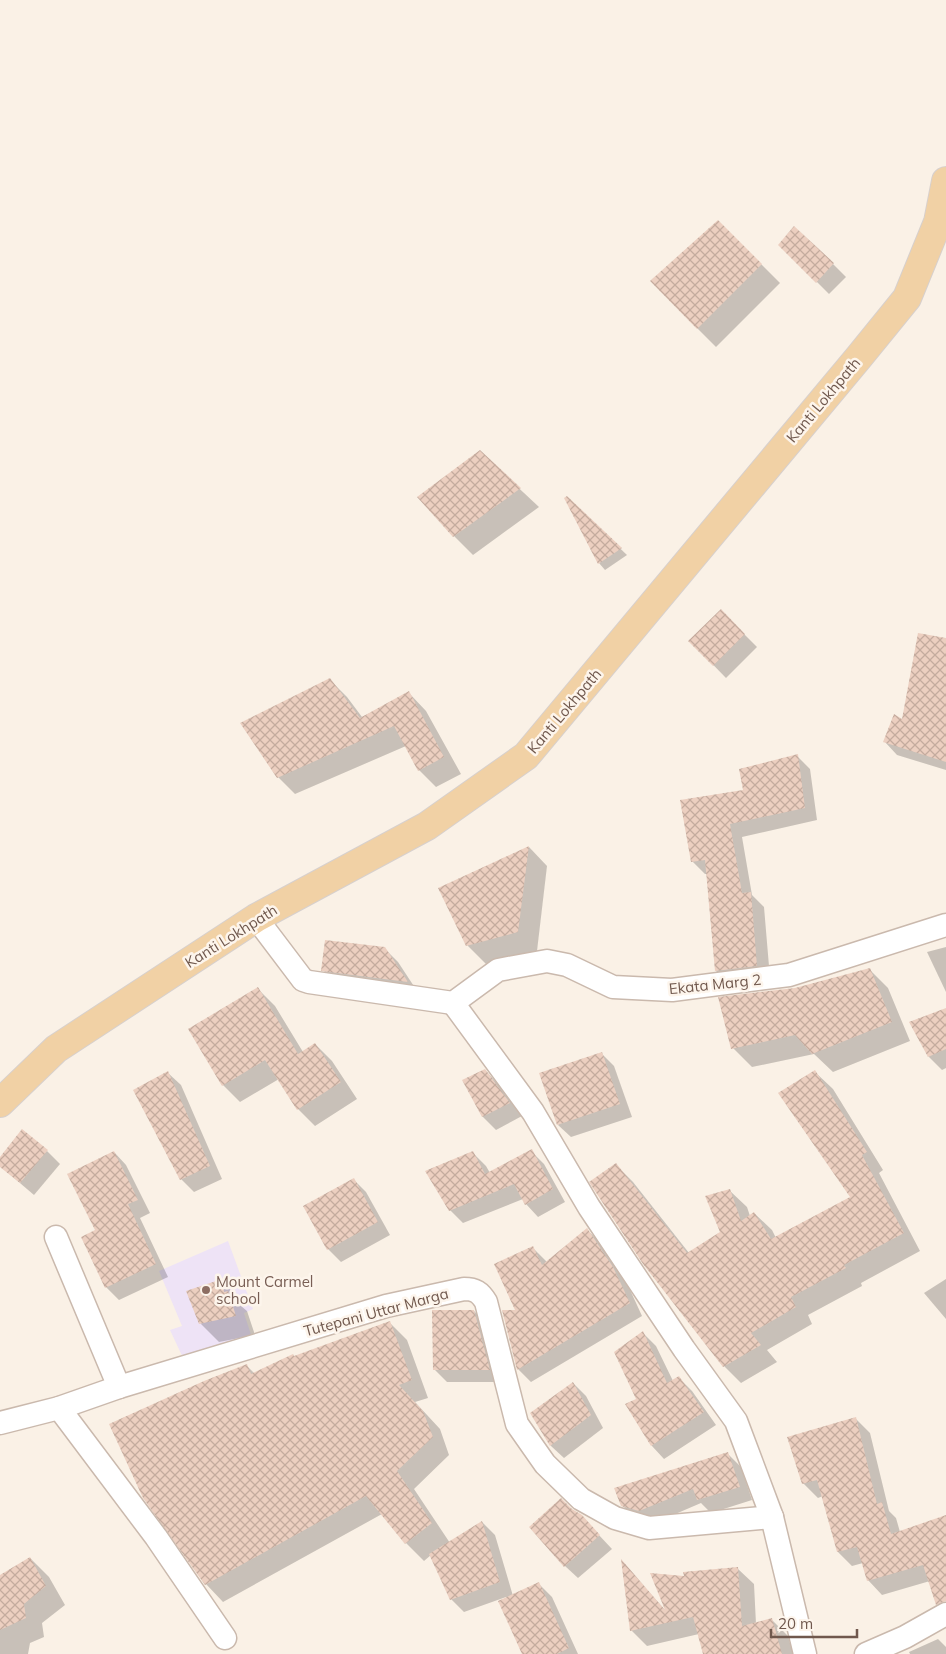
<svg xmlns="http://www.w3.org/2000/svg" width="946" height="1654" viewBox="0 0 946 1654" font-family="Mulish,sans-serif">
  <style>
    .education { fill: #eee3f6 }
    .shadow { fill: #0003 }
    .building { fill: url(#building-cross-hatch) }
    .lines { fill: none; stroke-linecap: round; stroke-linejoin: round }
    .street-casing { stroke: #cab9ad; stroke-width: 25 }
    .primary-casing { stroke: #d7d0cd; stroke-width: 30 }
    .street { stroke: #fff; stroke-width: 22 }
    .primary { stroke: #f1d1a5; stroke-width: 28 }
    .education-dot { fill: #8d6e63; stroke: #fdf5ec; stroke-width: 2 }
    .labels { text-anchor: middle; dominant-baseline: central; stroke-width: 5; stroke-linejoin: round; paint-order: stroke }
    .street-label { font-size: 15px; fill: #70584d; stroke: #fdf5ec }
    .education-label { font-size: 15px; fill: #785e54; stroke: #fdf5ec; text-anchor: start }
  </style>
  <defs>
    <pattern id="building-cross-hatch" width="8" height="8" patternUnits="userSpaceOnUse" patternTransform="scale(1.25)"><rect width="8" height="8" fill="#eccfc0"/><path d="M0 0l8 8M0 8l8-8" fill="none" stroke="#c4ab9e"/></pattern>
  </defs>
  <rect width="100%" height="100%" fill="#faf1e6"/>
  <!-- education -->
  <path class="education" d="M228 1241 253 1309 244 1313 252 1338 184 1360 170 1330 182 1326 159 1271Z"/>
  <!-- shadow -->
  <g class="shadow">
    <path d="M718 221 780 283 716 347 697 328Z"/>
    <path d="M780 245 833 264 846 277 829 294Z"/>
    <path d="M480 452 539 507 473 555 454 536Z"/>
    <path d="M567 498 627 555 605 570 599 563Z"/>
    <path d="M721 611 757 647 726 678 690 641Z"/>
    <path d="M946 640V770L897 755 885 742 902 721Z"/>
    <path d="M329 679 347 697 362 717 409 693 426 711 461 774 436 787 419 770 406 746 295 794 278 777Z"/>
    <path d="M797 756 810 769 817 820 742 837 752 895 764 907 770 978 729 984 716 971 708 874H705L692 861 744 791Z"/>
    <path d="M529 847 547 866 537 951 486 964 467 945Z"/>
    <path d="M946 947V992L927 952Z"/>
    <path d="M384 948 398 962 419 994 336 983 323 970Z"/>
    <path d="M869 969 888 988 910 1041 833 1072 814 1054 752 1067 733 1048 795 989Z"/>
    <path d="M258 989 275 1006 303 1052 315 1044 332 1061 357 1099 315 1126 298 1109 279 1079 240 1102 223 1085Z"/>
    <path d="M946 1009V1068L942 1070 929 1057 910 1022Z"/>
    <path d="M601 1053 614 1066 632 1117 571 1137 558 1125Z"/>
    <path d="M485 1070 497 1083 522 1116 496 1130 483 1117 464 1081Z"/>
    <path d="M815 1072 833 1089 883 1170 879 1173 920 1251 861 1283 862 1286 808 1315 812 1324 767 1350 777 1362 741 1383 724 1366 616 1165 633 1182 689 1253 721 1233 729 1190 747 1207 750 1216 754 1213 772 1230 776 1238 852 1197Z"/>
    <path d="M168 1073 181 1085 222 1179 194 1192 181 1179Z"/>
    <path d="M47 1151 60 1164 34 1195 0 1166V1159Z"/>
    <path d="M531 1151 544 1164 565 1202 538 1217 526 1204 523 1199 463 1223 450 1210 473 1153 486 1166 490 1173Z"/>
    <path d="M114 1152 126 1165 150 1213 140 1218 168 1277 119 1300 106 1287 96 1231Z"/>
    <path d="M354 1180 366 1192 390 1235 341 1262 328 1249Z"/>
    <path d="M587 1230 600 1242 626 1281 642 1316 531 1382 518 1369 517 1311 533 1248 547 1262Z"/>
    <path d="M946 1279V1319L924 1293Z"/>
    <path d="M221 1281 240 1299 241 1306 247 1311 255 1335 219 1342 200 1323Z"/>
    <path d="M474 1311 487 1324 502 1382H447L434 1369Z"/>
    <path d="M389 1322 407 1340 428 1398 415 1402 440 1429 449 1455 414 1489 450 1543 482 1522 495 1535 513 1596 539 1584 552 1597 578 1654H523L506 1597 464 1612 451 1599 431 1555 424 1561 406 1543 382 1514 223 1602 206 1584 247 1366 255 1374 294 1357Z"/>
    <path d="M643 1333 656 1346 673 1381 679 1378 692 1391 716 1425 664 1459 652 1446 627 1405 638 1399Z"/>
    <path d="M573 1383 586 1396 603 1428 564 1458 551 1446 531 1413Z"/>
    <path d="M856 1419 870 1433 889 1511 896 1518 900 1532 946 1516V1595L930 1581 882 1595 868 1580 863 1563 852 1566 838 1552 823 1496 818 1498 803 1483Z"/>
    <path d="M728 1454 741 1467 752 1500 711 1513 701 1503 652 1524 636 1519 622 1505Z"/>
    <path d="M571 1510 581 1516 612 1549 578 1578 565 1566Z"/>
    <path d="M30 1558 49 1577 65 1605 42 1623 44 1637 30 1643 28 1654H0V1576Z"/>
    <path d="M623 1563 666 1611 685 1578 738 1569 754 1584 756 1624 772 1620 788 1636 793 1654H705L699 1634 647 1646 631 1630Z"/>
    <path d="M938 1639 946 1647V1654H910L909 1652Z"/>
  </g>
  <!-- building -->
  <g class="building">
    <path d="M718 220 762 264 697 329 650 281Z"/>
    <path d="M794 226 834 263 816 283 778 245Z"/>
    <path d="M480 450 521 488 453 537 417 497Z"/>
    <path d="M567 496 622 548 598 564 564 498Z"/>
    <path d="M721 609 745 634 713 666 688 641Z"/>
    <path d="M918 633 946 638V762L883 742 894 714 902 719Z"/>
    <path d="M330 678 360 718 409 691 444 757 418 771 394 726 277 778 240 723Z"/>
    <path d="M798 754 805 808 730 824 742 893 751 892 757 966 715 971 705 860 691 862 680 800 743 790 739 769Z"/>
    <path d="M529 846 518 932 466 946 438 888Z"/>
    <path d="M325 940 385 947 408 982 321 971Z"/>
    <path d="M870 968 892 1022 812 1054 795 1035 731 1049 718 997 795 988Z"/>
    <path d="M258 987 298 1054 315 1043 341 1082 297 1110 265 1060 222 1086 188 1029Z"/>
    <path d="M946 1008V1049L928 1057 909 1022Z"/>
    <path d="M602 1052 620 1104 557 1125 539 1073Z"/>
    <path d="M485 1069 510 1103 482 1117 462 1080Z"/>
    <path d="M815 1070 867 1152 862 1155 904 1233 844 1265 846 1268 791 1297 796 1307 751 1333 761 1345 723 1367 643 1264 589 1182 616 1163 687 1253 720 1232 705 1196 730 1189 741 1221 754 1212 771 1239 850 1197 778 1093Z"/>
    <path d="M168 1071 210 1166 180 1180 133 1090Z"/>
    <path d="M22 1129 48 1150 20 1183 0 1167V1157Z"/>
    <path d="M532 1149 553 1189 525 1205 514 1184 449 1211 425 1171 473 1151 485 1174Z"/>
    <path d="M114 1151 138 1200 128 1204 156 1264 105 1288 81 1237 95 1230 67 1174Z"/>
    <path d="M354 1178 378 1222 327 1250 303 1206Z"/>
    <path d="M587 1228 613 1267 630 1303 517 1370 502 1310H515L494 1264 533 1246 542 1265Z"/>
    <path d="M222 1279 224 1292 228 1291 236 1316 199 1324 186 1291Z"/>
    <path d="M432 1310H474L490 1370H433Z"/>
    <path d="M390 1321 412 1380 399 1385 423 1411 433 1437 397 1471 432 1523 405 1544 366 1496 205 1585 143 1498 109 1424 204 1381 247 1364 251 1374 293 1354 294 1356Z"/>
    <path d="M643 1331 667 1383 679 1376 704 1412 651 1446 625 1404 636 1399 614 1352Z"/>
    <path d="M573 1382 591 1415 550 1446 530 1413Z"/>
    <path d="M856 1417 877 1504 882 1502 891 1534 946 1515V1601L936 1605 923 1565 867 1581 857 1547 837 1552 817 1480 802 1484 787 1437Z"/>
    <path d="M728 1452 740 1487 697 1500 693 1489 639 1511 621 1506 614 1488Z"/>
    <path d="M561 1498 572 1509 582 1515 600 1535 564 1567 529 1527Z"/>
    <path d="M482 1521 500 1582 450 1600 429 1554Z"/>
    <path d="M30 1557 46 1586 24 1604 26 1618 0 1630V1575Z"/>
    <path d="M621 1559 665 1610 650 1573 684 1576 683 1572 738 1567 742 1626 772 1618 782 1654H703L693 1617 630 1631Z"/>
    <path d="M539 1582 569 1648 557 1654H522L498 1601Z"/>
  </g>
  <g class="lines">
    <defs>
      <g id="street">
        <path d="M256 918 303 980 309 982 453 1003 498 970 547 961 567 965 613 987 672 990 789 975 946 925"/>
        <path d="M453 1003 533 1112 589 1207 684 1349 736 1421 772 1517 805 1654"/>
        <path d="M56 1237 119 1387"/>
        <path d="M59 1408 156 1537 225 1638"/>
        <path d="M0 1423 59 1408 119 1387 386 1306 464 1289C475 1289 480 1292 486 1302L517 1424 545 1464 581 1499 615 1518 649 1528 772 1517"/>
        <path d="M866 1654 905 1637 946 1614"/>
      </g>
      <path id="primary" d="M0 1103 56 1049 256 918 427 826 526 756 859 357 907 298 938 222 946 181"/>
    </defs>
    <!-- street casing -->
    <use href="#street" class="street-casing"/>
    <!-- primary casing -->
    <use href="#primary" class="primary-casing"/>
    <!-- street -->
    <use href="#street" class="street"/>
    <!-- primary -->
    <use href="#primary" class="primary"/>
  </g>
  <!-- markers -->
  <circle class="education-dot" cx="206" cy="1290" r="5"/>
  <g class="labels">
    <!-- street labels -->
    <g class="street-label">
      <text transform="translate(823 400) rotate(-50)">Kanti Lokhpath</text>
      <text transform="translate(564 711) rotate(-50)">Kanti Lokhpath</text>
      <text transform="translate(231 936) rotate(-32)">Kanti Lokhpath</text>
      <text transform="translate(715 984) rotate(-6)">Ekata Marg 2</text>
      <text transform="translate(376 1312) rotate(-15)">Tutepani Uttar Marga</text>
    </g>
    <!-- education labels -->
    <g class="education-label">
      <text x="216" y="1281">Mount Carmel<tspan x="216" dy="17">school</tspan></text>
    </g>
  </g>
  <!-- scale -->
  <path d="M771 1629v8h86v-8" fill="none" stroke="#70584d" stroke-width="2.5"/>
  <text x="778" y="1629" font-size="15" fill="#70584d" stroke="#fdf5ec" stroke-width="4" paint-order="stroke">20 m</text>
</svg>
